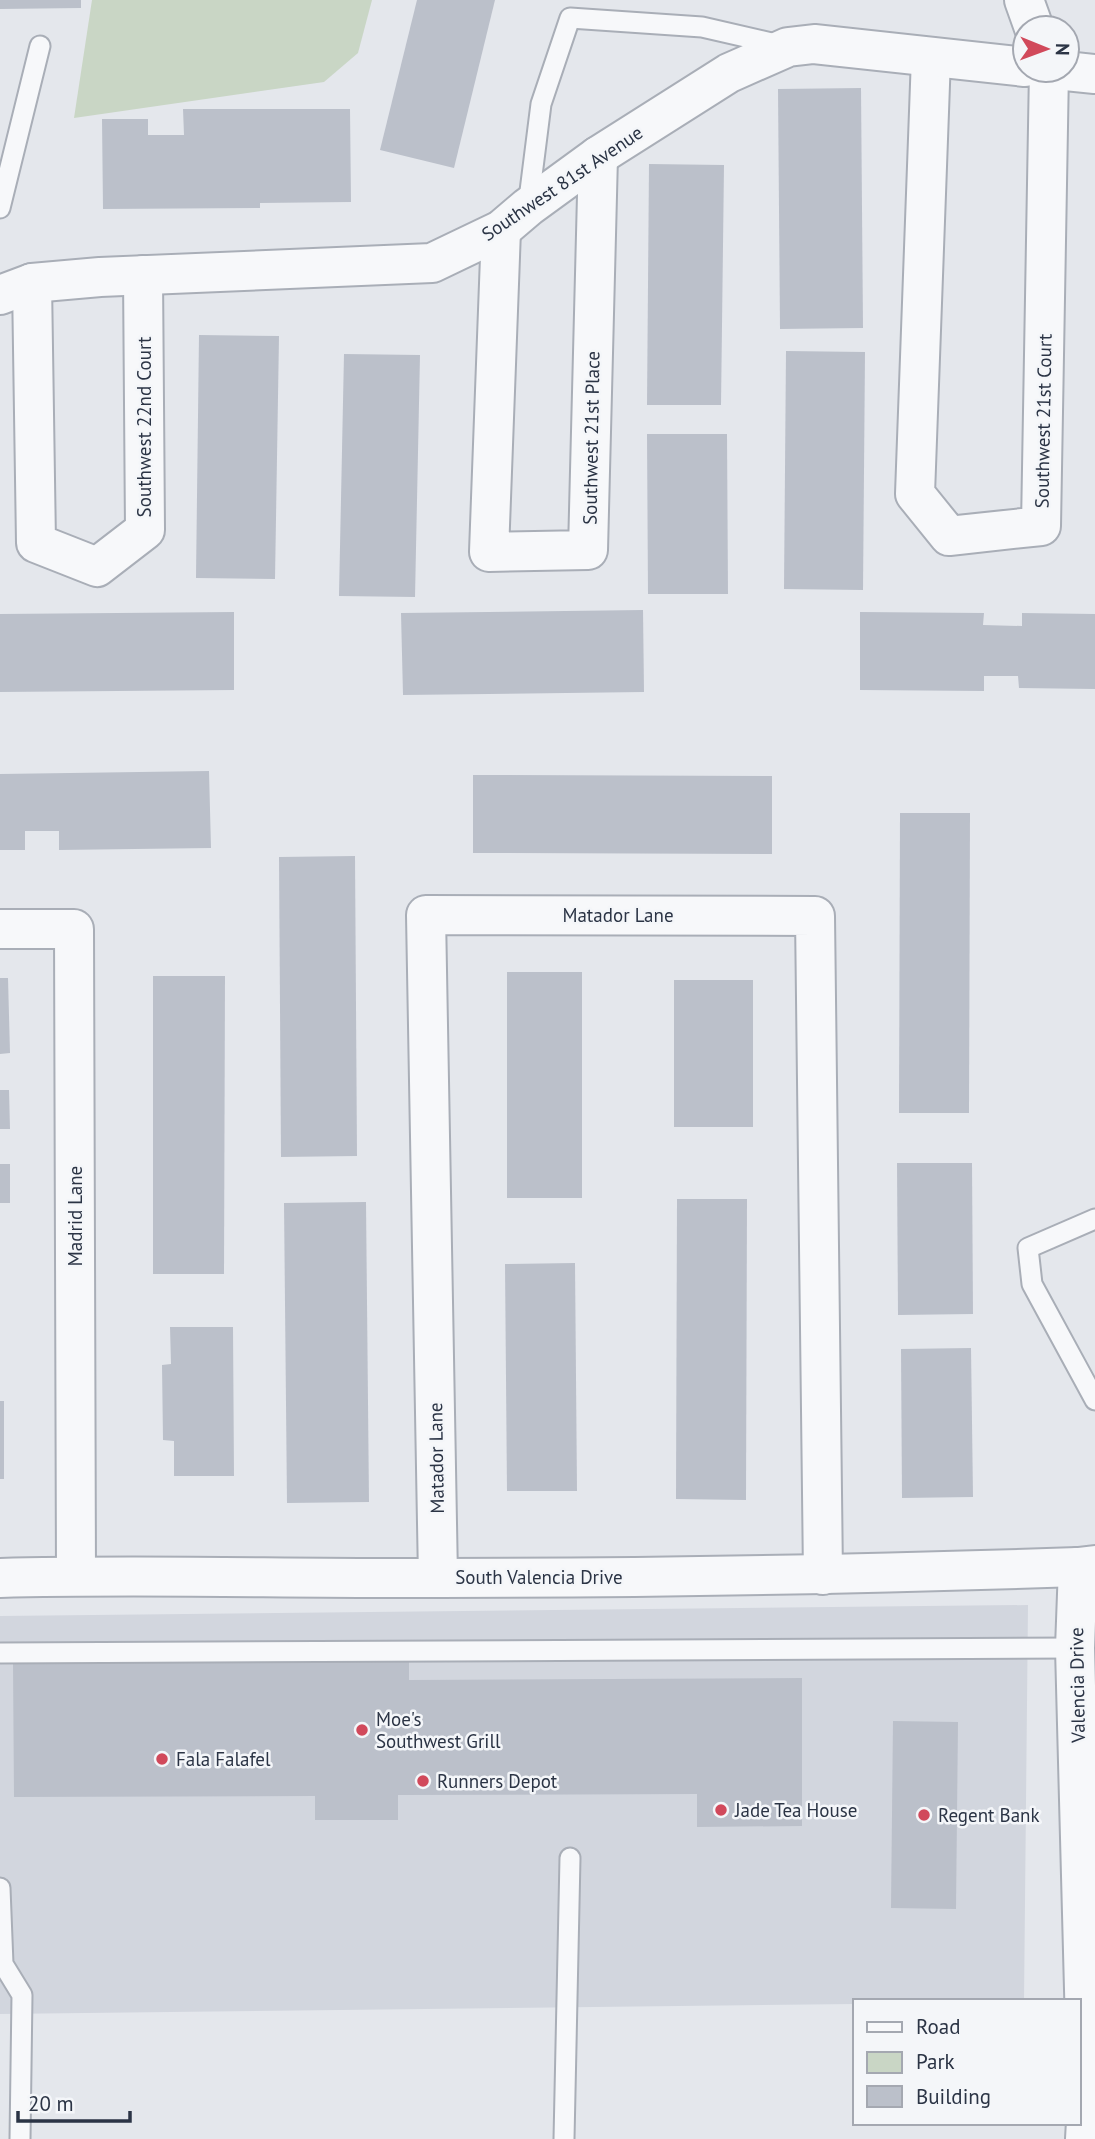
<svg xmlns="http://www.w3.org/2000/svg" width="1095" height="2139" viewBox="0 0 1095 2139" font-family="'PT Sans',sans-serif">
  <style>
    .built { fill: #d2d6de }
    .green { fill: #c9d6c5 }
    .building { fill: #bbc0ca }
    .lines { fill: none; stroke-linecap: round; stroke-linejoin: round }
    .lane-casing { stroke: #a9aeb7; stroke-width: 23 }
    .street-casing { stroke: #a9aeb7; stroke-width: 42 }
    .lane { stroke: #f7f8fa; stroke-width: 19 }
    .street { stroke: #f7f8fa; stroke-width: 38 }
    .poi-dot { fill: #d1495b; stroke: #f4f6f9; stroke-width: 2.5 }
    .labels { text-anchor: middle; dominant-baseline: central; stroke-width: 5; stroke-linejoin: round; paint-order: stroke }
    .street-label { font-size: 19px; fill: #2b3445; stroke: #f4f6f9 }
    .poi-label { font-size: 19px; fill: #2b3445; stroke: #f4f6f9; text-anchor: start }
  </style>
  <rect width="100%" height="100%" fill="#e4e7ec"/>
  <!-- built -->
  <path class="built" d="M1028 1605 1024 2001H855V2004L0 2014V1616Z"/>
  <!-- green -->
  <path class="green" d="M92 0H372L358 53 324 82 74 118Z"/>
  <!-- building -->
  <g class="building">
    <path d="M0 0H81V8L0 9Z"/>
    <path d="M417 0H495L454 168 380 150Z"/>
    <path d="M861 88 863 328 780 329 778 89Z"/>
    <path d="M183 109H350L351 202 260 203V208L103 209 102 119H148V135H184Z"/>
    <path d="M649 164 724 165 721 405H647Z"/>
    <path d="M199 335 279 336 275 579 196 578Z"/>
    <path d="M786 351 865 352 863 590 784 589Z"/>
    <path d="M344 354 420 355 415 597 339 596Z"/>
    <path d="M647 434H727L728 594H648Z"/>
    <path d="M643 610 644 692 403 695 401 613Z"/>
    <path d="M234 612V690L0 692V614Z"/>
    <path d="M860 612 984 613 983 625 1022 626V613L1095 614V689L1019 688 1018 676H984V691L860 690Z"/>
    <path d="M209 771 211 848 59 850V831H25V850H0V774Z"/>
    <path d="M473 775 772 776V854L473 853Z"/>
    <path d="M900 813H970L969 1113H899Z"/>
    <path d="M355 856 357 1156 281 1157 279 857Z"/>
    <rect x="507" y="972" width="75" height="226"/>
    <path d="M153 976H225L224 1274H153Z"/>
    <path d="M0 978H8L10 1053 0 1054Z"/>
    <rect x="674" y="980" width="79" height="147"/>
    <path d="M0 1090H9L10 1129H0Z"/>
    <path d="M897 1163H972L973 1314 898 1315Z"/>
    <rect x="0" y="1164" width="10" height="39"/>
    <path d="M677 1199H747L746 1500 676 1499Z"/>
    <path d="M366 1202 369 1502 287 1503 284 1203Z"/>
    <path d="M575 1263 577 1491H507L505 1264Z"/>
    <path d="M170 1327H233L234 1476H174V1441L163 1440 162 1365 171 1364Z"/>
    <path d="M971 1348 973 1497 902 1498 901 1349Z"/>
    <rect x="0" y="1401" width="4" height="78"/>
    <path d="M409 1661V1680L802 1678V1826L697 1827V1794L398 1795V1820H315V1796L14 1797 13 1663Z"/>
    <path d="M893 1721 958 1722 956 1909 891 1908Z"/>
  </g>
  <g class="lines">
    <defs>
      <g id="lane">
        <path d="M528 207 541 104 570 18 702 27 780 45"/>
        <path d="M0 208 40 46"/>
        <path d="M1095 1219 1028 1248 1032 1284 1095 1400"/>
        <path d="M0 1653 1075 1648"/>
        <path d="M0 1888 3 1964 22 1995 20 2139"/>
        <path d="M564 2139 570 1858"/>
      </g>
      <g id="street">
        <path d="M1024 0 1034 28"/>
        <path d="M931 57 915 494 949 536 1041 526 1049 70"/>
        <path d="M1056 70 1095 74"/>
        <path d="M501 230 489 552 588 550 598 156"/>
        <path d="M32 283 36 543 97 567 145 530 143 275"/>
        <path d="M0 295 32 283 100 277 432 263 501 230 528 207 598 156 729 73 788 47 814 44 1025 67"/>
        <path d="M0 929H74L76 1576"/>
        <path d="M1078 1567 1075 1648 1087 2103 1085 2139"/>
        <path d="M0 1578C146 1574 293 1579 439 1578 652 1578 865 1574 1078 1567L1095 1565"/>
        <path d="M438 1578 426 915 815 916 823 1575"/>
      </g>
    </defs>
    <!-- lane casing -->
    <use href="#lane" class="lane-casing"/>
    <!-- street casing -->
    <use href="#street" class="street-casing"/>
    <!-- lane -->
    <use href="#lane" class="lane"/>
    <!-- street -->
    <use href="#street" class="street"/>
  </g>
  <!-- markers -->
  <g class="poi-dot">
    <circle cx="362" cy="1730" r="7"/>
    <circle cx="162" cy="1759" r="7"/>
    <circle cx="423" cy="1781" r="7"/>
    <circle cx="721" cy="1810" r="7"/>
    <circle cx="924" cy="1815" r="7"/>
  </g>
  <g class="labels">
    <!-- street labels -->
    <g class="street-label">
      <text transform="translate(562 183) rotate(-34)">Southwest 81st Avenue</text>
      <text transform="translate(1043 421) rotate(-89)">Southwest 21st Court</text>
      <text transform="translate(144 427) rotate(-90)">Southwest 22nd Court</text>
      <text transform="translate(591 438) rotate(-89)">Southwest 21st Place</text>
      <text x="618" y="915">Matador Lane</text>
      <text transform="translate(75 1216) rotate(-90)">Madrid Lane</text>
      <text transform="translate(436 1458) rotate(-91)">Matador Lane</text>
      <text x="539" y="1577">South Valencia Drive</text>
      <text transform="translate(1077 1685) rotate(-91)">Valencia Drive</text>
    </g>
    <!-- poi labels -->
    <g class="poi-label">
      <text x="376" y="1719">Moe's<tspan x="376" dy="22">Southwest Grill</tspan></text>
      <text x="176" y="1759">Fala Falafel</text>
      <text x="437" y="1781">Runners Depot</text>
      <text x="735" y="1810">Jade Tea House</text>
      <text x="938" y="1815">Regent Bank</text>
    </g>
  </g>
  <!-- legend -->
  <rect x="853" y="1999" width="228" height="126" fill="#f4f6f9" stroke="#a4a8b1" stroke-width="2"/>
  <rect x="867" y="2022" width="35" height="10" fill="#f7f8fa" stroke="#a4a8b1" stroke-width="2"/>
  <text x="916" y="2034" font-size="21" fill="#2b3445">Road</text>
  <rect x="867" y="2052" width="35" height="21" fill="#c9d6c5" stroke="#a4a8b1" stroke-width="2"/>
  <text x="916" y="2069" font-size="21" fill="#2b3445">Park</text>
  <rect x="867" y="2086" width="35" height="21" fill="#bbc0ca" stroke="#a4a8b1" stroke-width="2"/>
  <text x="916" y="2104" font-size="21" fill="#2b3445">Building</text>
  <!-- north arrow -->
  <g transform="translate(1046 49) rotate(91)"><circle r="33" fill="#f4f6f9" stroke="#a4a8b1" stroke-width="2"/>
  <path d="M0-5L12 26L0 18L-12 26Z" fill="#d1495b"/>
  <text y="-10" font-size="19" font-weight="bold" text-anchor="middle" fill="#2b3445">N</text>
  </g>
  <!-- scale -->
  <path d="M18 2111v10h112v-10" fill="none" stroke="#2b3445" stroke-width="3.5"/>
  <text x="28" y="2111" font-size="21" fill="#2b3445" stroke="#f4f6f9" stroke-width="5" paint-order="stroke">20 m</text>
</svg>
